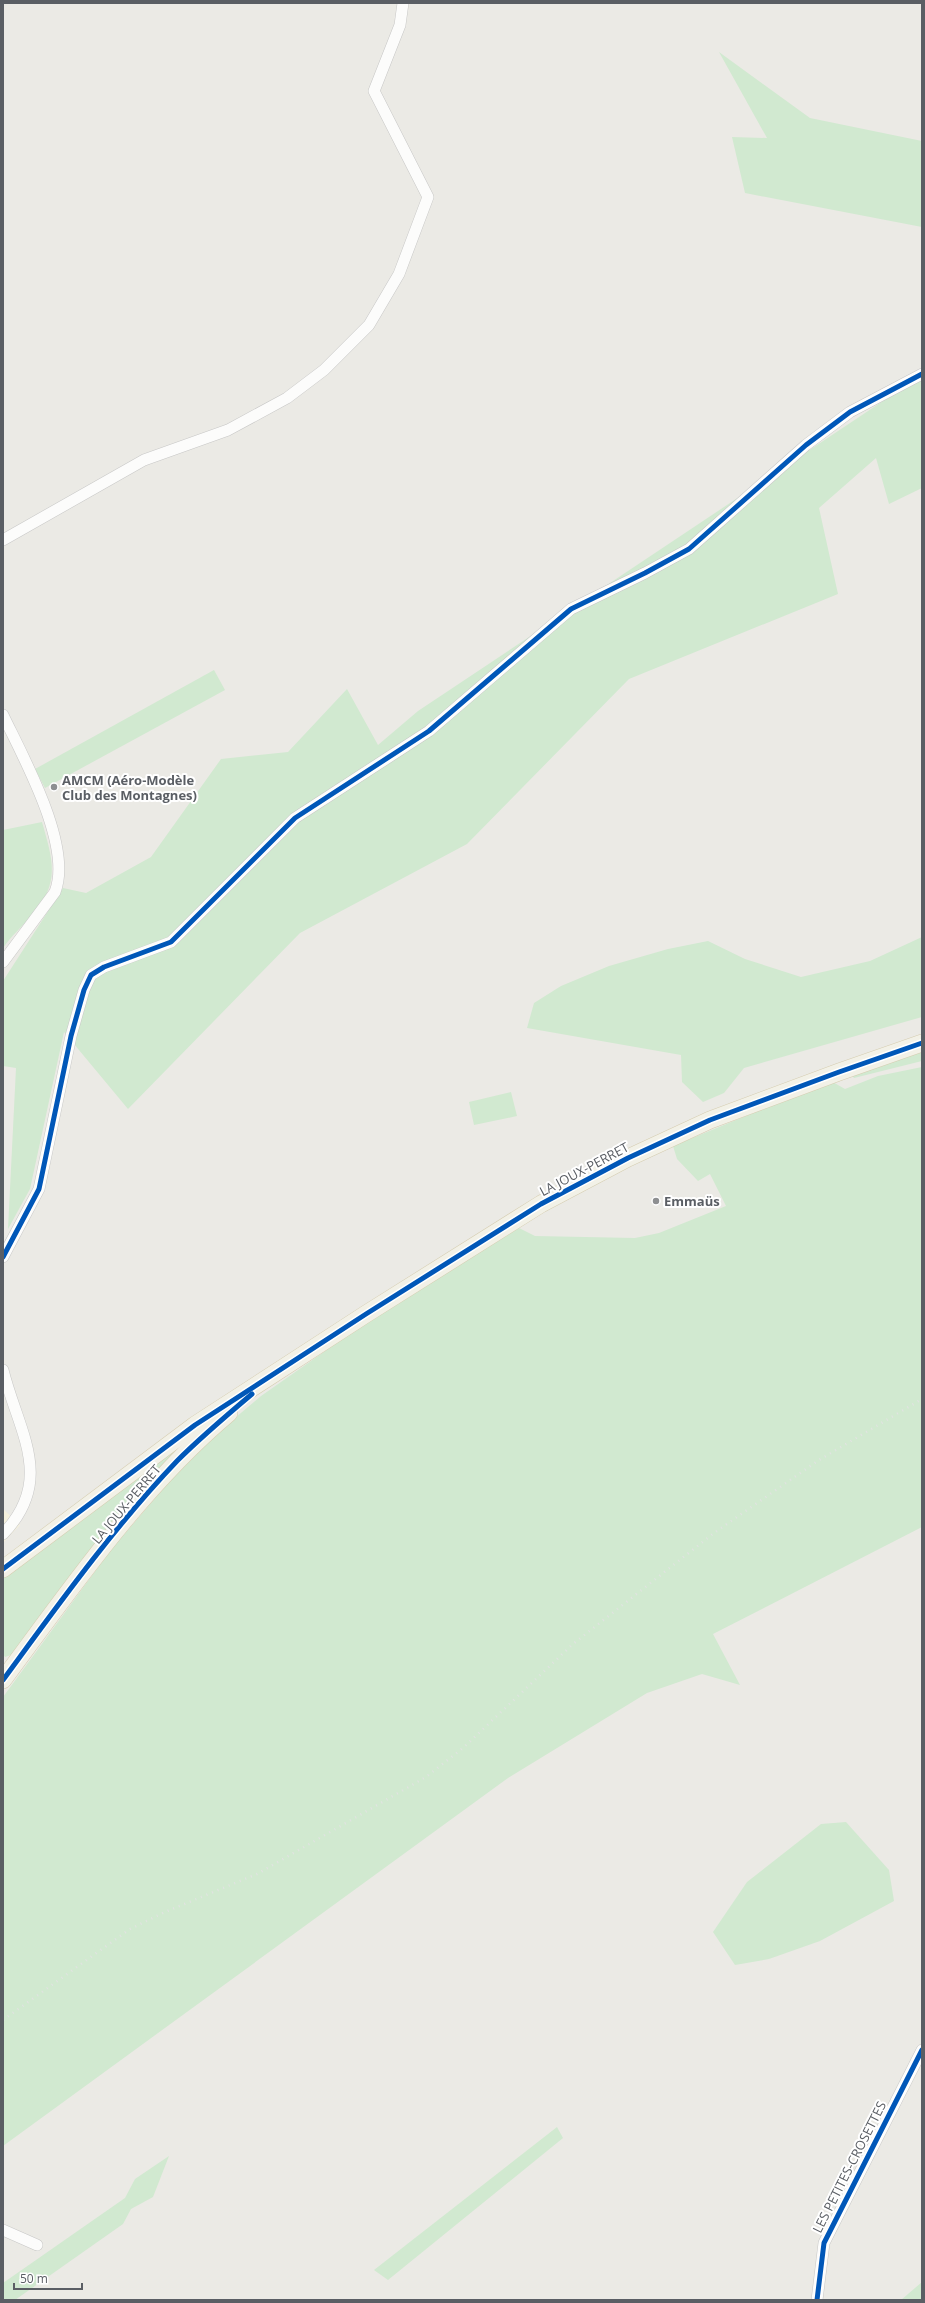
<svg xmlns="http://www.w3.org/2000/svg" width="925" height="2303" viewBox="0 0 925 2303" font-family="'Open Sans',sans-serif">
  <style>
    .commercial { fill: #f6f1dd }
    .green { fill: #d1e9d0 }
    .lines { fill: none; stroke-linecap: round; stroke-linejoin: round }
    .minor-casing { stroke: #c7c7c6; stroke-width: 12 }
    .primary-casing { stroke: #d5cdb1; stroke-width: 18 }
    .minor { stroke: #fcfcfb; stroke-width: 11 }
    .primary { stroke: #f2f1e7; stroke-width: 17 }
    .rail { stroke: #e2e3e2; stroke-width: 2.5; stroke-dasharray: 1 5; stroke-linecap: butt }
    .cycleway-casing { stroke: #fff; stroke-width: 8 }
    .cycleway { stroke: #0057b8; stroke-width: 5 }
    .poi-dot { fill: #8d8f91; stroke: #fff; stroke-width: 1.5 }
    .labels { text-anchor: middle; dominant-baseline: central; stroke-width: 4; stroke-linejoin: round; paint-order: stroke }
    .poi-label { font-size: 13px; font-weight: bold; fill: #5a5e64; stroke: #fff; text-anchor: start }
    .street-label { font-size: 13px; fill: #5a5e64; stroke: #fff }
  </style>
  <rect width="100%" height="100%" fill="#ebeae5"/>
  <!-- commercial -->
  <path class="commercial" d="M3 1509 20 1525 3 1543Z"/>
  <!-- green -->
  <g class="green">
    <path d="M719 52 810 118 922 141V227L745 193 732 137 767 138Z"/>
    <path d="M922 378V488L889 504 876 458 819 508 838 594 629 679 467 844 300 933 128 1109 64 1032 30 1189 8 1229 16 1068 3 1066V981L63 888 86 893 151 857 221 759 288 752 347 689 378 745 418 711 898 391Z"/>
    <path d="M214 670 225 690 45 788 35 769Z"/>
    <path d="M42 822C53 861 61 883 31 916 22 927 11 936 3 948V830Z"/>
    <path d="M922 937V1017L744 1068 724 1093 703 1102 682 1082 681 1055 527 1028 534 1003 561 986 609 966 668 949 708 941 745 959 801 977 870 961Z"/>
    <path d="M922 1052V1061L854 1078 852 1075Z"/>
    <path d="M922 1067V1527L713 1634 740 1685 702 1674 647 1693 508 1778 3 2146V1697L110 1551 175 1475 216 1434 261 1396 408 1293 519 1228 535 1236 635 1238 659 1233 726 1206 710 1174 698 1181 677 1159 673 1146 831 1081 845 1089 878 1076Z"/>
    <path d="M511 1092 517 1116 474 1125 469 1102Z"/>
    <path d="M200 1430 11 1655 5 1657 3 1654V1575Z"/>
    <path d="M846 1822 889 1870 894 1901 820 1941 769 1959 735 1965 713 1932 747 1882 821 1824Z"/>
    <path d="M557 2127 563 2138 388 2280 374 2270Z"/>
    <path d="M169 2156 153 2197 131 2209 123 2224 15 2300H3V2283L125 2198 135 2179Z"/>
    <path d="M922 2282V2300H901Z"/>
  </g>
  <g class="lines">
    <defs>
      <g id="minor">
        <path d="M3 540 144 460 228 430 287 398 324 370 369 325 399 274 428 197 374 91 400 25 403 3"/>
        <path d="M3 715C23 757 73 846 55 892L3 962"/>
        <path d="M3 1257 39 1189 71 1036 84 990 91 975 104 967 171 942 295 818 429 731 571 609 645 573 689 549 806 445 850 412 922 374"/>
        <path d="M3 1370C18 1431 56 1479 3 1534"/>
        <path d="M3 2230 37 2245"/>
        <path d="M817 2300 824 2243 922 2050"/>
      </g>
      <g id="primary">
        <path d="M3 1569 195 1425 366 1314 541 1204 628 1158 710 1120 839 1072 922 1043"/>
        <path d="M3 1680C72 1587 140 1488 229 1413"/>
      </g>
    </defs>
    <!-- minor casing -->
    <use href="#minor" class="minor-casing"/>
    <!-- primary casing -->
    <use href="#primary" class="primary-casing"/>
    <!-- minor -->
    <use href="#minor" class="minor"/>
    <!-- primary -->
    <use href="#primary" class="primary"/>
    <!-- rail -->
    <path class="rail" d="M3 2020 130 1929 165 1912 257 1874 426 1777 463 1748 573 1644 714 1533 819 1460 922 1399"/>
    <defs>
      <g id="cycleway">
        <path d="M3 1257 39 1189 71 1036 84 990 91 975 104 967 171 942 295 818 429 731 571 609 645 573 689 549 806 445 850 412 922 374"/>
        <path d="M3 1569 195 1425 366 1314 541 1204 628 1158 710 1120 839 1072 922 1043"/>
        <path d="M3 1680C58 1605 113 1528 177 1461 201 1437 227 1415 252 1394"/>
        <path d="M817 2300 824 2243 922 2050"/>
      </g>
    </defs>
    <!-- cycleway casing -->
    <use href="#cycleway" class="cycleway-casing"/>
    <!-- cycleway -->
    <use href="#cycleway" class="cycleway"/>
  </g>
  <!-- markers -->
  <g class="poi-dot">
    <circle cx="54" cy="787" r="4"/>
    <circle cx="656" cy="1201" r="4"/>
  </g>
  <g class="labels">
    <!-- poi labels -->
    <g class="poi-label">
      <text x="62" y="780">AMCM (Aéro-Modèle<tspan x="62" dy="15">Club des Montagnes)</tspan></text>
      <text x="664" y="1201">Emmaüs</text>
    </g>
    <!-- street labels -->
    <g class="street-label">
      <text transform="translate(584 1169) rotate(-28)">LA JOUX-PERRET</text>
      <text transform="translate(126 1504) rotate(-50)">LA JOUX-PERRET</text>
      <text transform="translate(849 2167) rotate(-63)">LES PETITES-CROSETTES</text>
    </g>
  </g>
  <!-- border -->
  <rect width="925" height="2303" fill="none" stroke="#5a5e64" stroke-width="8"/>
  <!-- scale -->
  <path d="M14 2283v6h68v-6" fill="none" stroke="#5a5e64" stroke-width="2"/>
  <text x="20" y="2283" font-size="12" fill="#5a5e64" stroke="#ffffff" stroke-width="3" paint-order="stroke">50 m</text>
</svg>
